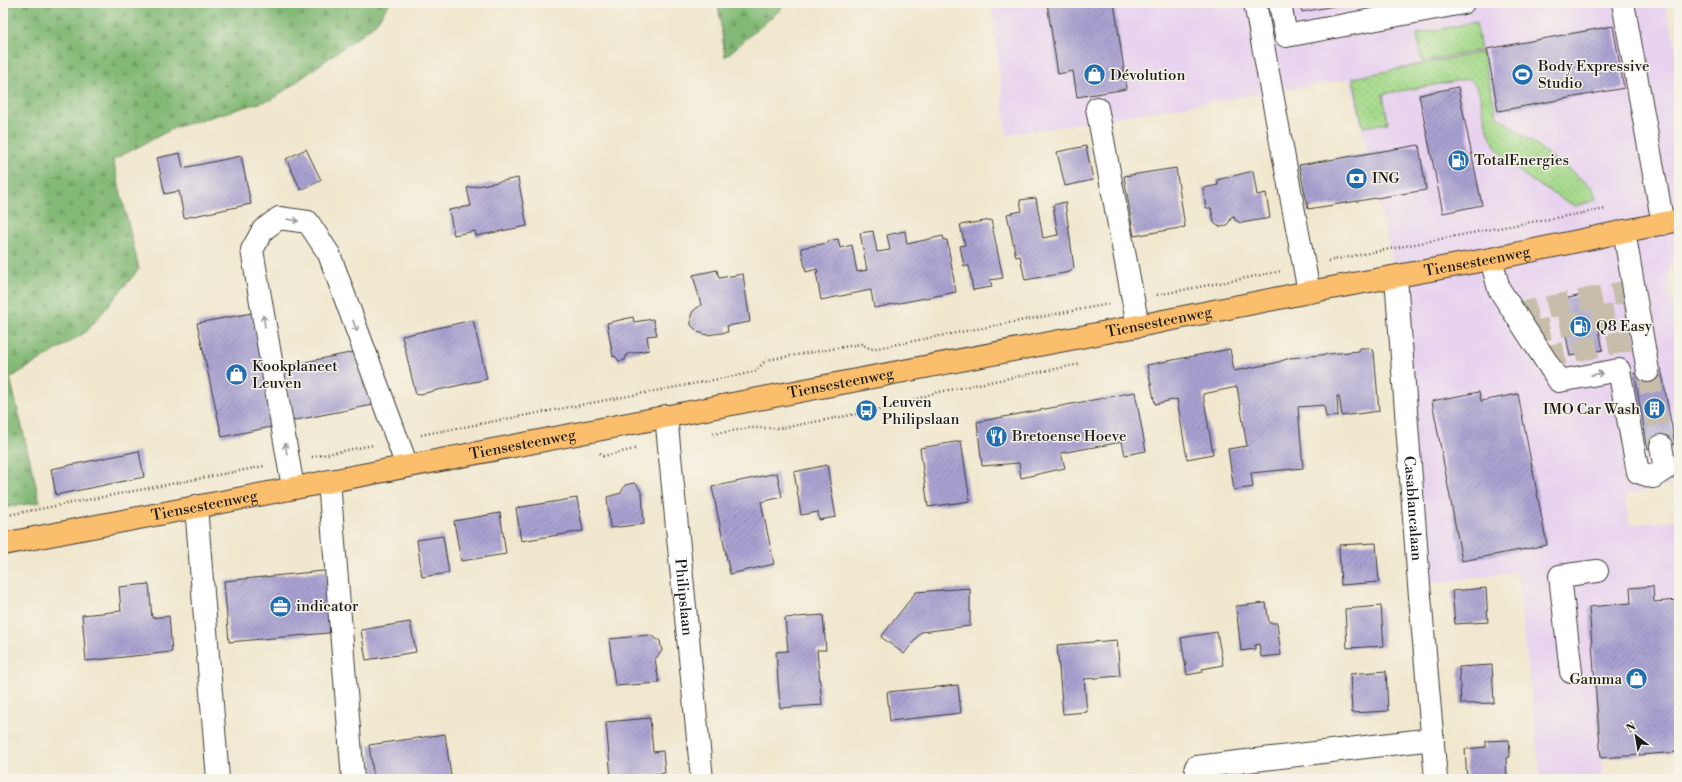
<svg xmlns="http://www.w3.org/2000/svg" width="1682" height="782" viewBox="0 0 1682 782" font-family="'Libre Bodoni',serif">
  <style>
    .built { fill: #e7d2ef }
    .grass { fill: url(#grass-dots); stroke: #607a53 }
    .forest { fill: url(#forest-firs); stroke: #506a49 }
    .building { fill: url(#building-hatch) }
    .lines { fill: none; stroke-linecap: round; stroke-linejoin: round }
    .minor-tunnel { stroke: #c6beaa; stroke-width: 22; stroke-dasharray: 22 11; stroke-linecap: butt }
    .minor-casing { stroke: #3c3a37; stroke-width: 24 }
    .major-casing { stroke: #3c3a37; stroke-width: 24 }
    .path { stroke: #3c3a37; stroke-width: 2.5; stroke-dasharray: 1 3; stroke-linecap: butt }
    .minor { stroke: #fff; stroke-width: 22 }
    .major { stroke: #fabe6d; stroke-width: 22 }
    .oneway { stroke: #999 }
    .labels { text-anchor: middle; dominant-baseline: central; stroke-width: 3; stroke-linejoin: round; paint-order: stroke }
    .poi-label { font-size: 15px; fill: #1c1c1c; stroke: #f7f3e8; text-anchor: start }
    .street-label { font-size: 15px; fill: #1c1c1c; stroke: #f7f3e8 }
  </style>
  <defs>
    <pattern id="grass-dots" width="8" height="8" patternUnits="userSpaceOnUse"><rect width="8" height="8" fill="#a4d98a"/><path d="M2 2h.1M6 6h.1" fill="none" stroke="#8dba76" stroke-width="1.8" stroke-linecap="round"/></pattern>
    <pattern id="forest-firs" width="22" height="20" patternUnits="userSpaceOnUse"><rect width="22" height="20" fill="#83b976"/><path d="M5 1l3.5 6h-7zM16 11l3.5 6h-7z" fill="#719e66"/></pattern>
    <pattern id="building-hatch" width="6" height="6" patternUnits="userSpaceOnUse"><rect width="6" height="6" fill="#a9a1d1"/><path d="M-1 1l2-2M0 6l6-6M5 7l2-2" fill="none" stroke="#8982a9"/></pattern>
  </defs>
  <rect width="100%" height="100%" fill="#f7f3e8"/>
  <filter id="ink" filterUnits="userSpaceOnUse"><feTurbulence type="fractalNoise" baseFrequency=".025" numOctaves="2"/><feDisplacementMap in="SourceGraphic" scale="8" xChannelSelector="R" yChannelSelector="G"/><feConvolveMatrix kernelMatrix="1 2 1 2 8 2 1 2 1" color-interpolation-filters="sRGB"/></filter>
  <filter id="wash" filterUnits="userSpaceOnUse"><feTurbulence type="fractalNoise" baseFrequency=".012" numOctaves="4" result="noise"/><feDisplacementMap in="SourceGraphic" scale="16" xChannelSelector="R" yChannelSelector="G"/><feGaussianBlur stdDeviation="0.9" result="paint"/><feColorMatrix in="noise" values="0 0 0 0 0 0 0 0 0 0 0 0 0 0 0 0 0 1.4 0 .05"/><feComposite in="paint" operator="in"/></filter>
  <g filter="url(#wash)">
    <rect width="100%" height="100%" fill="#f0e7ce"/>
    <!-- built -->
    <path class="built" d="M991 3H1665L1679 59V241L1668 273 1679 363V483L1624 495 1630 525 1679 519V752L1601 758 1603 777 1541 779 1517 572 1419 585 1396 277 1350 79 1007 135Z"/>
    <!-- grass -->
    <g class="grass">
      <path d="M1476 22 1481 50 1422 62 1417 34Z"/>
      <path d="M1482 52 1497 116 1593 188 1596 200 1575 206C1550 192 1518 175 1500 153 1493 144 1487 130 1485 119 1480 104 1483 88 1468 79L1383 94 1388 123 1363 127 1353 78Z"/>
    </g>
    <!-- forest -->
    <g class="forest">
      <path d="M3 3H390L374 25 273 99 176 127 113 160 139 269 86 332 10 378 40 502 3 508Z"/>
      <path d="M718 3H788L725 57Z"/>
    </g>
    <g id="blocks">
      <!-- building -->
      <g class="building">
        <path d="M1047 3H1114L1127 89 1077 97 1073 71 1058 74Z"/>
        <path d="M1300 3H1345V4L1302 12Z"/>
        <path d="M1613 26 1624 88 1498 111 1487 49Z"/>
        <path d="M1458 87 1482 205 1443 213 1419 95Z"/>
        <path d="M1419 145 1426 190 1308 209 1299 165Z"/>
        <path d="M1086 146 1093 180 1065 186 1057 152Z"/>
        <path d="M306 149 321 180 301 190 286 159Z"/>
        <path d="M180 153 183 168 241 156 251 204 184 218 179 191 165 194 157 158Z"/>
        <path d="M1176 168 1185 227 1134 236 1124 176Z"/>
        <path d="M1253 171 1257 195 1266 193 1270 218 1241 223 1235 220 1234 216 1231 217 1230 221 1226 226 1221 227 1216 225 1214 222 1211 208H1206L1203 188 1218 185 1217 180Z"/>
        <path d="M518 178 527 226 476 236 475 231 454 235 449 210 471 206 467 188Z"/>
        <path d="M1036 198 1043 238 1058 235 1053 205 1065 202 1074 268 1070 272 1025 280 1020 256 1016 257 1007 214 1022 211 1020 200Z"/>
        <path d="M991 220 1003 278 990 280 992 287 973 290 969 266H964L960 246 965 245 960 225Z"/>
        <path d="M873 231 877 252 890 250 887 235 905 231 907 244 943 236 944 240H947L956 292 874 308 871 290 821 300 816 272H818L817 269 806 272 801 248 828 243V241L838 239 840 248 852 245 857 272 867 270 860 233Z"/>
        <path d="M717 270 719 278 743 274 750 322 727 326 728 332 707 335 698 332 691 325V315L693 311 701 305 693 275Z"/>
        <path d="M1592 293 1603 350 1570 356 1559 300Z"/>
        <path d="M252 313 276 426 222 437 197 323Z"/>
        <path d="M633 317 634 322 653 319 657 335 647 336 649 350 627 354 625 360 619 361 615 356 613 357 607 323Z"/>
        <path d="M473 320 487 379 416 395 402 336Z"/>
        <path d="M1359 348H1370L1374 352 1379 411 1342 416 1339 396H1337L1338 416 1326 417 1324 405 1298 407 1303 468 1251 473 1253 487 1234 490 1228 449 1247 446 1237 387 1203 394 1213 454 1187 459 1177 399 1155 404 1147 365 1230 349 1234 371 1275 363 1290 358 1359 351Z"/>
        <path d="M355 352 373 405 291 421 280 367Z"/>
        <path d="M1661 368 1675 444 1648 449 1634 373Z"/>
        <path d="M1135 392 1146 451 1125 455 1122 442 1061 453 1065 468 1021 478 1019 463 982 466 977 422Z"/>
        <path d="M1479 392 1481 401 1518 394 1547 545 1462 561 1432 401Z"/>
        <path d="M961 441 970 501 928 507 920 448Z"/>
        <path d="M139 451 144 477 56 495 51 469Z"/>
        <path d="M827 465 836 517 819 520 818 512 801 515 794 472Z"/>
        <path d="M777 473 782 497 761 502 774 564 730 574 712 487Z"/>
        <path d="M634 483 638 486 642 494 644 524 610 528 607 497 621 493 625 485Z"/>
        <path d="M577 498 583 531 521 541 516 508Z"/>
        <path d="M500 513 506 554 461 561 454 521Z"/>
        <path d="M443 536 449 573 422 577 417 540Z"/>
        <path d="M1376 543 1379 582 1341 585 1339 545Z"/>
        <path d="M333 570 339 632 229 642 224 581Z"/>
        <path d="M149 584 152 618 169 616 172 652 86 661 82 615 121 611 119 587Z"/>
        <path d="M1653 586 1654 602 1679 600V752L1601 758 1589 607 1631 603 1630 588Z"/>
        <path d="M970 588V626L921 632 904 654 881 637 916 592Z"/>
        <path d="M1486 588 1488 622 1455 624 1452 591Z"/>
        <path d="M1266 603 1269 623H1277L1281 655 1261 657 1259 644 1255 645V649L1241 651 1236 606Z"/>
        <path d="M1381 606 1384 646 1347 648 1345 609Z"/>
        <path d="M823 615 826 650H817L822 705 780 708 776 652 788 651 785 618Z"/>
        <path d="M410 622 416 652 366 660 361 630Z"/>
        <path d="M1217 632 1223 665 1202 669 1203 672 1187 675 1181 638Z"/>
        <path d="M650 635 660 641 662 651 655 659 659 683 615 686 609 639Z"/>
        <path d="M1117 640 1120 676 1084 679 1087 712 1063 714 1057 645Z"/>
        <path d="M1492 665 1494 703 1461 704 1459 667Z"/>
        <path d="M1386 671 1388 711 1352 713 1350 674Z"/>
        <path d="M958 685 961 713 890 721 887 692Z"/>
        <path d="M650 718 653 752 663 751 665 773 611 778 606 722Z"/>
        <path d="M445 734 451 776 429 779H374L369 745Z"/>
        <path d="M1509 740 1510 757 1506 758 1507 778 1467 779 1465 749 1486 747V741Z"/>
        <path d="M823 775 824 779H794V778Z"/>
      </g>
    </g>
  </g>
  <g filter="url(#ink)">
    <use href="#blocks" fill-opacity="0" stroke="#3c3a37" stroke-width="1"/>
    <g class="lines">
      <!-- minor-tunnel -->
      <g class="minor-tunnel">
        <path d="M1515 314 1634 290"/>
        <path d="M1528 333 1637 310"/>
        <path d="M1543 357 1642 338"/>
        <path d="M1648 371 1661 446"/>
      </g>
      <defs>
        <g id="minor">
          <path d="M1255 3 1309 292"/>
          <path d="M1280 3 1286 36 1463 3"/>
          <path d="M1623 3 1663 224"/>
          <path d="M1097 108 1138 326"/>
          <path d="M1624 231 1648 371"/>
          <path d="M1491 259 1499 289 1559 381 1619 370 1638 472 1653 477 1665 469 1661 446"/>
          <path id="s1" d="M1396 277 1419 585 1436 779"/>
          <path id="s2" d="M666 416 702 779"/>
          <path d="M329 481 353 779"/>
          <path d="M293 488 252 250 263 230 279 218 308 222 329 254 407 466"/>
          <path d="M196 506 218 779"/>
          <path d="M1571 672 1560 576 1597 571"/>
          <path d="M1196 767 1433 739"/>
        </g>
        <g id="major">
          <path id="s3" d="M3 544 1138 326 1309 292 1491 259 1679 220"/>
        </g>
      </defs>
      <!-- minor casing -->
      <use href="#minor" class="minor-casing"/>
      <!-- major casing -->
      <use href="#major" class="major-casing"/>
      <!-- path -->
      <g class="path">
        <path d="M1328 261 1492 229 1606 209"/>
        <path d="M1157 295 1282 271"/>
        <path d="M713 434 750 428H782L894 407 934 393 1080 364"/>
        <path d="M421 435 740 375 756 371 766 360 861 344 871 349 1109 304"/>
        <path d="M600 453 603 456 635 449"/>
        <path d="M312 457 373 445"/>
        <path d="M3 516 265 466"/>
      </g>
      <!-- minor -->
      <use href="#minor" class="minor"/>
      <!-- major -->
      <use href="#major" class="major"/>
    </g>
    <!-- one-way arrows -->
    <defs><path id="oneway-shaft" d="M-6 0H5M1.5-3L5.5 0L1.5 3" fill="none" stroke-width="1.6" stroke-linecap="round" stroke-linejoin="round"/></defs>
    <g class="oneway">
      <use href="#oneway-shaft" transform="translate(293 220) rotate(8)"/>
      <use href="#oneway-shaft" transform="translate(264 321) rotate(-100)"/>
      <use href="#oneway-shaft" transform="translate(355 326) rotate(70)"/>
      <use href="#oneway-shaft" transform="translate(1597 374) rotate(-11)"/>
      <use href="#oneway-shaft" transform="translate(286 449) rotate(-100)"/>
    </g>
  </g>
  <!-- icons -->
  <defs>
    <symbol id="shop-disc" viewBox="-11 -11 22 22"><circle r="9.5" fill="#1f6fb2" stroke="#f7f3e8"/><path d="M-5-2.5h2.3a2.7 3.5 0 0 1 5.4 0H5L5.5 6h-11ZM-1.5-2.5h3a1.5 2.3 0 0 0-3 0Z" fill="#fff"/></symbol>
    <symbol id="stadium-disc" viewBox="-11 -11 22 22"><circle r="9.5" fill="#1f6fb2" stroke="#f7f3e8"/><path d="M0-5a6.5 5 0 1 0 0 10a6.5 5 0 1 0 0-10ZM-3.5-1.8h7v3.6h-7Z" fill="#fff"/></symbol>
    <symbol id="fuel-disc" viewBox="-11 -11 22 22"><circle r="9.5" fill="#1f6fb2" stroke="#f7f3e8"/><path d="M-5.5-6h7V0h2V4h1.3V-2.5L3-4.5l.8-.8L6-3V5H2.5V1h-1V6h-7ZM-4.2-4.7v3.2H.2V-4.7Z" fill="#fff"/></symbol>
    <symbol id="bank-disc" viewBox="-11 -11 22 22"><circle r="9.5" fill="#1f6fb2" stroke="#f7f3e8"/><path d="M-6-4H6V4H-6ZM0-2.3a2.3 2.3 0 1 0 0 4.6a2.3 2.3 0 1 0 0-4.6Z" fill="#fff"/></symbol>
    <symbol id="building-disc" viewBox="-11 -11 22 22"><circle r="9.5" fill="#1f6fb2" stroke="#f7f3e8"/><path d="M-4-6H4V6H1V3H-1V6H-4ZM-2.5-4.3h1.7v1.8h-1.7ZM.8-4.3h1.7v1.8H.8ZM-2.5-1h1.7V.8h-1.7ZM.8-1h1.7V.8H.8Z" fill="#fff"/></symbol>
    <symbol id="bus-disc" viewBox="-11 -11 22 22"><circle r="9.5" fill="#1f6fb2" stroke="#f7f3e8"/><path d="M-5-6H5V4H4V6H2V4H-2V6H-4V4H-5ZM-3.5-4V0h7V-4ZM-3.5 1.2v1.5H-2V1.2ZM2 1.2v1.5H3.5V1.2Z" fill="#fff"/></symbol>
    <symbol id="restaurant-disc" viewBox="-11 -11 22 22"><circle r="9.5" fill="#1f6fb2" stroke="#f7f3e8"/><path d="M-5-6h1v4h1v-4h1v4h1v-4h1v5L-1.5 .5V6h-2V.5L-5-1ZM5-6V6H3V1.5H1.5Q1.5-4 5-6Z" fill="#fff"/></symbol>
    <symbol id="office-disc" viewBox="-11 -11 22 22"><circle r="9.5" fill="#1f6fb2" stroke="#f7f3e8"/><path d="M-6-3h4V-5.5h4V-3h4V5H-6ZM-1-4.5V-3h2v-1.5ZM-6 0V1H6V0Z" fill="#fff"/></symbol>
  </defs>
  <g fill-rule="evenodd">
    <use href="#shop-disc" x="1082" y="62" width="25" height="25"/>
    <use href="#stadium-disc" x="1510" y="62" width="25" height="25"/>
    <use href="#fuel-disc" x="1446" y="148" width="25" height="25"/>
    <use href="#bank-disc" x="1344" y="166" width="25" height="25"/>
    <use href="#fuel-disc" x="1568" y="314" width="25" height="25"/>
    <use href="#shop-disc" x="224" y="362" width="25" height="25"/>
    <use href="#building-disc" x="1642" y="396" width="25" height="25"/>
    <use href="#bus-disc" x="854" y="398" width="25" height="25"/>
    <use href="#restaurant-disc" x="984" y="424" width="25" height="25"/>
    <use href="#office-disc" x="268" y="594" width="25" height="25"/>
    <use href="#shop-disc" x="1624" y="666" width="25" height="25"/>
  </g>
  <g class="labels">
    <!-- poi labels -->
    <g class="poi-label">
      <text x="1538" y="66">Body Expressive<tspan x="1538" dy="17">Studio</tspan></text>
      <text x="1110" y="75">Dévolution</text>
      <text x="1474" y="160">TotalEnergies</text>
      <text x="1372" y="178">ING</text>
      <text x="1596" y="326">Q8 Easy</text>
      <text x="252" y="366">Kookplaneet<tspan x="252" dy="17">Leuven</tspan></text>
      <text x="882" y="402">Leuven<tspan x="882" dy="17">Philipslaan</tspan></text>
      <text x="1640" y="409" text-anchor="end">IMO Car Wash</text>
      <text x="1012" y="436">Bretoense Hoeve</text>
      <text x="296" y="606">indicator</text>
      <text x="1622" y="679" text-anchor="end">Gamma</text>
    </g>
    <!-- street labels -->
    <g class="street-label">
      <text stroke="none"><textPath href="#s3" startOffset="1501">Tiensesteenweg</textPath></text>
      <text stroke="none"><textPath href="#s3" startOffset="1177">Tiensesteenweg</textPath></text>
      <text stroke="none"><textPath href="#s3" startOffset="853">Tiensesteenweg</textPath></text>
      <text stroke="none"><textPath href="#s3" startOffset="529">Tiensesteenweg</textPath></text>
      <text stroke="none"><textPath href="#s3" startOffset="205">Tiensesteenweg</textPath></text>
      <text stroke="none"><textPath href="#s1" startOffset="232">Casablancalaan</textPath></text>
      <text stroke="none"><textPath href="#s2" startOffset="182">Philipslaan</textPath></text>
    </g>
  </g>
  <!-- margin -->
  <rect width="1682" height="782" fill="none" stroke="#f7f3e8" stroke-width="16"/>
  <!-- north arrow -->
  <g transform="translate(1636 736) rotate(329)" stroke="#f7f3e8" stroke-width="3" paint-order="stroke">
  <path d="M0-3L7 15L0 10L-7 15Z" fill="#1c1c1c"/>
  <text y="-6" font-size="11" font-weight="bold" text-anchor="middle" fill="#1c1c1c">N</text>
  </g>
</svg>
